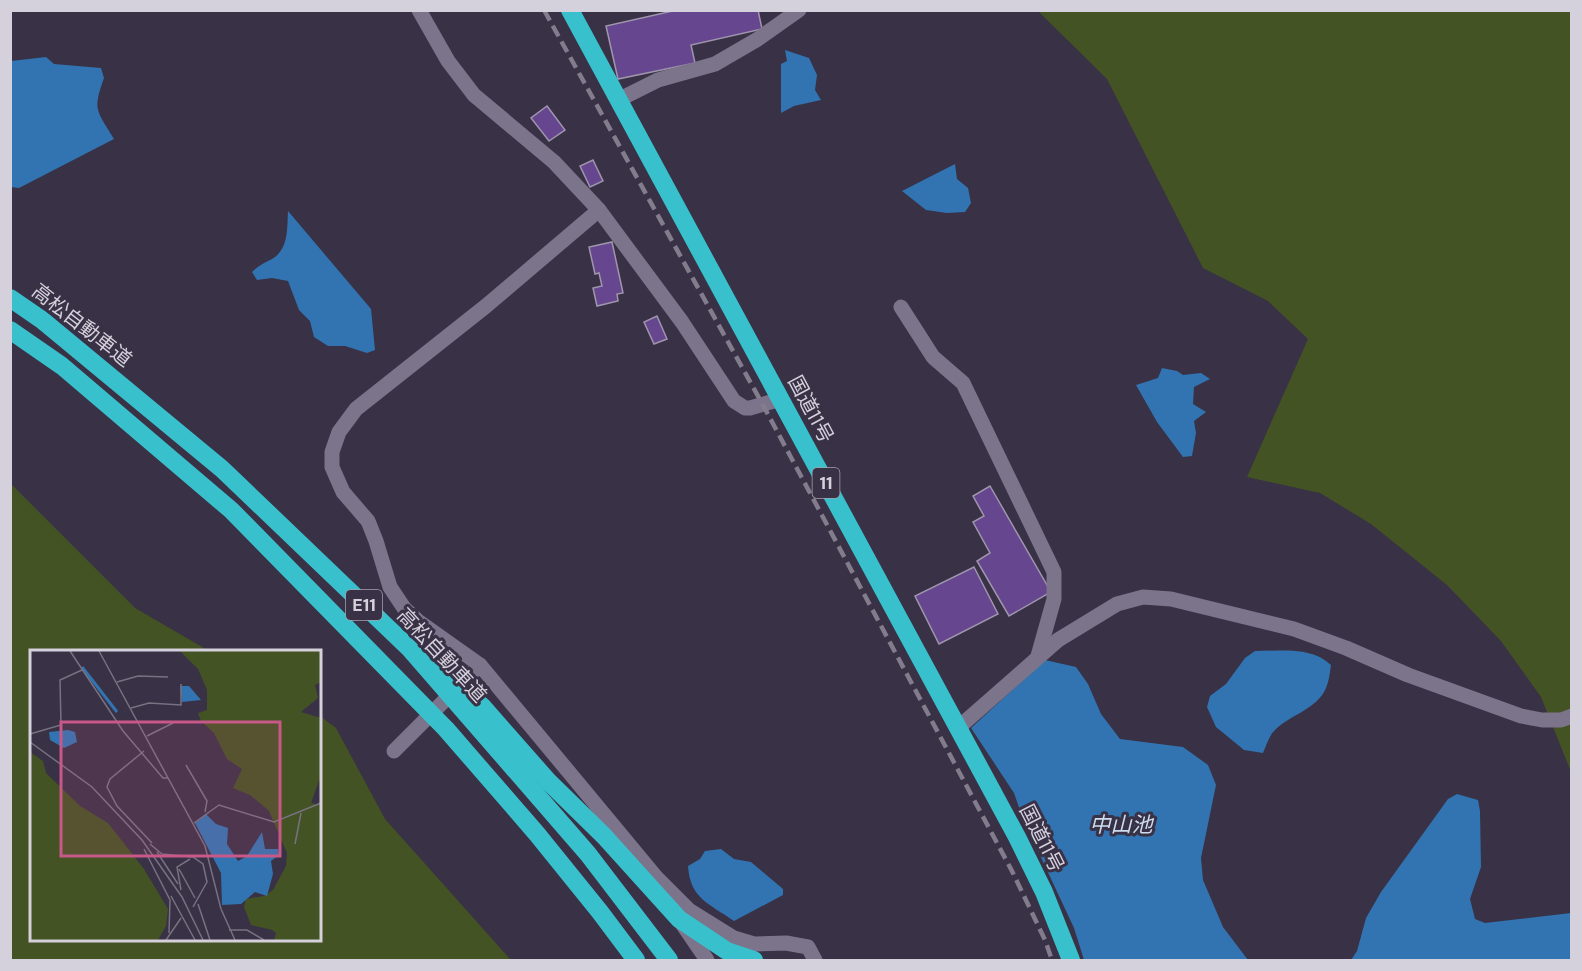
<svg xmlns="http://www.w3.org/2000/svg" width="1582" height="971" viewBox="0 0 1582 971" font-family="'DM Sans','Noto Sans JP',sans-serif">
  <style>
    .green { fill: #445323 }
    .water { fill: #3174b1 }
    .building { fill: #66468e; stroke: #9f96ad; stroke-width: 1.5 }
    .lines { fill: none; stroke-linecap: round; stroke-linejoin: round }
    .minor { stroke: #7c748a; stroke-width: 15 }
    .highway { stroke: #39c0cd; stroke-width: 18 }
    .rail { stroke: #827c8c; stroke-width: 4.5; stroke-dasharray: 12 6; stroke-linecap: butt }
    .labels { text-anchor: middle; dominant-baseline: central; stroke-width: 6; stroke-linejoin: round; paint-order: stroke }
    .shield { fill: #393145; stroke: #a6a0af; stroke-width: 1.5 }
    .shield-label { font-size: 18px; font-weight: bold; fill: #d4d0dc }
    .street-label { font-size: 20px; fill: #d4d0dc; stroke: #393145 }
    .water-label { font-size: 21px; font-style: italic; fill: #ccdced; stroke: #393145 }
    .inset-river { fill: none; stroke: #3174b1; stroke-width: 3 }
    .inset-road { fill: none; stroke: #777181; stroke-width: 1.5 }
    .view { fill: #c85888; fill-opacity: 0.15; stroke: #c85888; stroke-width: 3 }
    .inset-edge { fill: none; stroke: #d4d0dc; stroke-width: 3 }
  </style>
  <rect width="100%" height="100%" fill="#393145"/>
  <!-- green -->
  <g class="green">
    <path d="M1038 11H1571V772L1541 697 1501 641 1447 585 1371 524 1320 493 1247 477 1308 339 1268 301 1203 268 1107 79Z"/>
    <path d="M11 484 135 608 209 651 32 652V940H320V716L336 728 385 819 511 960H11Z"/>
  </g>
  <!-- water -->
  <g class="water">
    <path d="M785 50 809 58 817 75 815 90 821 100 794 106 781 113V64L787 61Z"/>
    <path d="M46 57 54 64 101 68 104 78C92 111 97 110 114 139L19 188 11 187V61Z"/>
    <path d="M955 164 957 179 968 188 971 203 965 212 947 213 926 210 902 191Z"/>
    <path d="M288 211 371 309 375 350 367 353 345 346H328L314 337 310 321 299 310 288 281 272 278 257 280 252 272C258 266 264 263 272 259 289 249 287 228 288 211Z"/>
    <path d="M1162 368 1177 371 1183 375 1201 373 1210 379 1194 387 1193 404 1206 412 1194 421 1196 433 1192 456 1183 457 1157 422 1136 385 1158 378Z"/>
    <path d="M1255 651C1280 651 1312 646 1331 665 1330 672 1329 681 1326 688 1317 709 1292 714 1276 729 1269 735 1267 744 1263 753L1244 750 1216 727 1207 707 1210 696 1226 684 1245 658Z"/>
    <path d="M1045 660 1076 667 1088 684 1101 714 1120 739 1183 747 1208 765 1216 785 1201 858 1203 880 1223 927 1248 960H1084L1074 928 1023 819 1014 793 971 728Z"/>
    <path d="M1457 794 1478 800 1480 811 1481 867 1470 899 1475 919 1485 923 1571 913V960H1351L1357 951 1366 918 1381 892 1448 799Z"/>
    <path d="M721 849 734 859 751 862 783 889V895L734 921C710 904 690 899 688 866L700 859 705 851Z"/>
  </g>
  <!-- building -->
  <g class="building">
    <path d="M677 10H758L762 29 691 45 695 63 618 79 606 26Z"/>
    <path d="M547 106 565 130 549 141 531 118Z"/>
    <path d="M593 160 603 181 590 187 580 166Z"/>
    <path d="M612 242 623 293 617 294 618 301 597 306 593 288 602 286 599 273 595 274 589 247Z"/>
    <path d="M657 316 667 339 654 344 644 322Z"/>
    <path d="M990 486 1051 592 1009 616 977 561 990 553 973 522 984 516 973 496Z"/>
    <path d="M974 567 998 614 939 644 915 596Z"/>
  </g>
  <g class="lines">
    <!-- minor -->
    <g class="minor">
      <path d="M419 10 448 61 474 95 554 162 599 210 682 322 734 401 745 408H750L781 399"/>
      <path d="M618 100 658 80 715 64 758 39 799 10"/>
      <path d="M599 210 486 306 356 409 339 432 332 452V467L343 492 368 521 376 541 390 587 404 608 418 621 480 665 656 877 689 910 734 938 754 944 786 943 808 947 815 960"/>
      <path d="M901 307 933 357 963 383 1054 572V599L1038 656"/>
      <path d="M958 728 1058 640 1117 604 1143 597 1171 599 1294 629 1346 648 1408 675 1521 716 1542 720H1561L1572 716"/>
      <path d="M394 751 480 665"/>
      <path d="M681 922 707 960"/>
    </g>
    <!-- highway -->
    <g class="highway">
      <path d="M570 10 1017 837 1044 892 1071 960"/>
      <path d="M10 298 42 320 222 469 410 649 588 854 669 960"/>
      <path d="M10 330 62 366 231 510 446 729 537 834 600 912 636 960"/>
      <path d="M439 669 482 706 548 781 604 836 679 919 727 951 754 960"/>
    </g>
    <!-- rail -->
    <path class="rail" d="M544 10 763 405 1012 871 1045 940 1052 960"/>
  </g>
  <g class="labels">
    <!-- shield labels -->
    <g class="shield">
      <rect x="812.5" y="468" width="27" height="30" rx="4.5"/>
      <rect x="346" y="590" width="36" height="30" rx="4.5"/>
    </g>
    <g class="shield-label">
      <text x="826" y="483">11</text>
      <text x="364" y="605">E11</text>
    </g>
    <!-- street labels -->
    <g class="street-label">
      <text transform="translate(82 325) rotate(38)">高松自動車道</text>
      <text transform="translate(811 409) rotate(62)">国道11号</text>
      <text transform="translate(442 655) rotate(47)">高松自動車道</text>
      <text transform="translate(1042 838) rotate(63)">国道11号</text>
    </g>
    <!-- water labels -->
    <g class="water-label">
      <text x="1121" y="825">中山池</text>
    </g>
  </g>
  <!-- overview -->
  <g transform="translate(30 650)">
    <rect width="291" height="291" fill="#393145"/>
    <path d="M150 1H291V32L285 35 288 48 271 62 291 68V125L281 153 291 155V290H244L246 283 242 280 221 275 214 257 216 249 234 246 243 240 256 216 257 203 239 161 220 145 203 138 212 119 197 109 184 83 171 71 168 63 177 60V40L168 19ZM0 102 13 111 16 123 50 156 78 173 114 219 138 259 136 276 128 290H0Z" fill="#445323"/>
    <path d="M150 36H159L171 50 152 52ZM38 80 45 82 47 92 34 98 20 90 19 82ZM176 164 186 174 198 178 197 194 208 211 217 206 232 182 235 199H248L249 205 241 211 243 224 237 246 225 242 211 254 192 255 191 223 165 173Z" fill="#3174b1"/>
    <path class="inset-river" d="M52 17 87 62"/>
    <path class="inset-road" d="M40 1 93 81 133 128H138M69 1 175 196 191 259 205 290M87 32 108 26 138 27M101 58 119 53 151 55V34M0 84 31 75 30 30 52 20M117 86 143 73M0 92 62 137 112 190 152 247 173 290M114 101 80 129 77 137 87 156 122 193M156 115 177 151 175 162M164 173 189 155 244 172 291 153M120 194 132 204 163 207 173 214 177 232 163 257M265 194 271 163M114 199 140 250 139 283M127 202 148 234M149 219 165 248M151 240 147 217 160 209M141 246 165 290M168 254 180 290M199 280H217L234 290M136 290 151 268"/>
    <path class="view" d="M31 72H250V206H31Z"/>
    <rect width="291" height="291" class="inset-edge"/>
  </g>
  <!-- border -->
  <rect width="1582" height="971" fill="none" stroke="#d4d0dc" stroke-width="24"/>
</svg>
